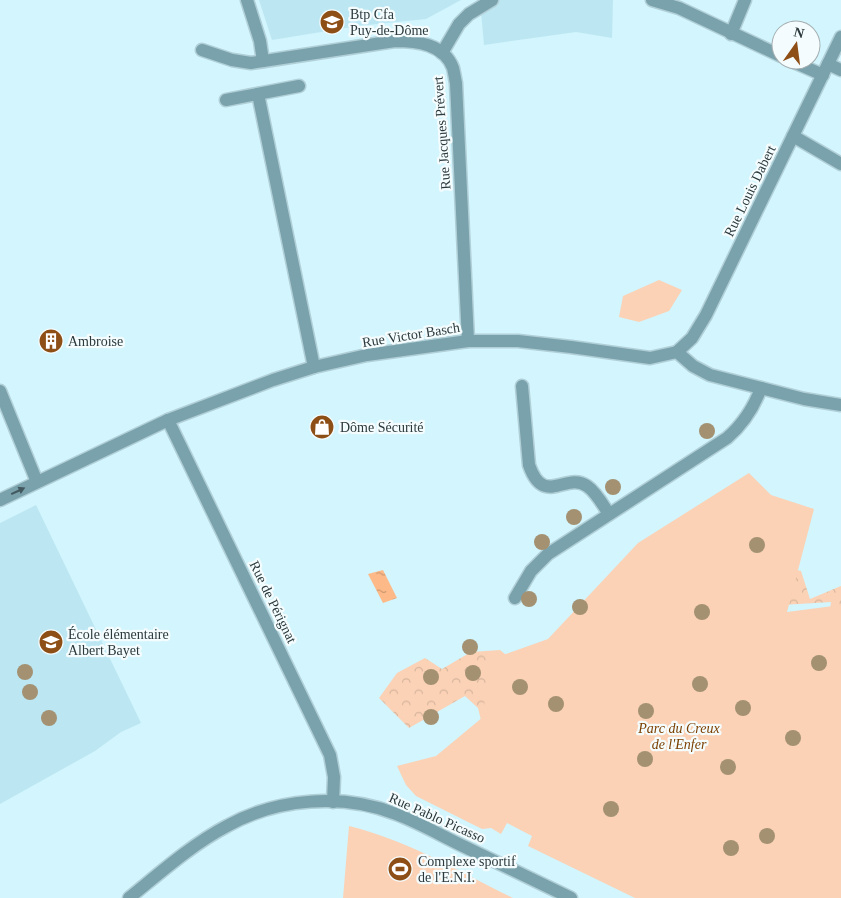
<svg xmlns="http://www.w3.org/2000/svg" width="841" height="898" viewBox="0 0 841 898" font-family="'Times New Roman',serif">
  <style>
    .built { fill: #bce7f2 }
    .forest { fill: url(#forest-crowns) }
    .green { fill: #fbd2b5 }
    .water { fill: url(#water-ripples) }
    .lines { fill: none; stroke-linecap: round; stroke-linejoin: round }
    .lane-casing { stroke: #b1cfd7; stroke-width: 15 }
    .street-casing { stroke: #b1cfd7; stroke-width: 15 }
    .lane { stroke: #7aa2ac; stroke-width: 12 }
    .street { stroke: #7aa2ac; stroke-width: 12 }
    .tree { fill: #a39172 }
    .oneway { fill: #43585e }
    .labels { text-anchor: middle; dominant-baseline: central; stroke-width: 4.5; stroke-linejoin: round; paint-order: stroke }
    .poi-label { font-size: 14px; fill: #2b393c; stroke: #f5fcfe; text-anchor: start }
    .street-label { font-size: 14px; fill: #2b393c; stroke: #f5fcfe }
    .park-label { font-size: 14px; font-style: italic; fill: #7c4000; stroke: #f5fcfe }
  </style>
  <defs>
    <pattern id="forest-crowns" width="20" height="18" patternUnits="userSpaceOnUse" patternTransform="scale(1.25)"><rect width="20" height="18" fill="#fbd2b5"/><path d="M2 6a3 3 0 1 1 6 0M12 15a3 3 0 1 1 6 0" fill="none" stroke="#d7b59d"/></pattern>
    <pattern id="water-ripples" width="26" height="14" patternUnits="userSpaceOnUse" patternTransform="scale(1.25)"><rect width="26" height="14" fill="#fdba88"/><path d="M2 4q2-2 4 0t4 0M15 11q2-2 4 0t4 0" fill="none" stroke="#cd9870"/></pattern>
  </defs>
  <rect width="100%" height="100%" fill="#d2f5fe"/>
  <!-- built -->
  <g class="built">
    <path d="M259 0H461L426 19 358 26 272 40Z"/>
    <path d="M480 0H613L612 38 576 32 484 45Z"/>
    <path d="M36 505 141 723 121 732 95 751 0 804V523Z"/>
  </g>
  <!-- forest -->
  <g class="forest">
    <path d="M788 568 801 571 810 599 841 586V683L828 621 831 602 782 605Z"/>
    <path d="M500 650 526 671 483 728 478 708 465 696 409 728 379 698 397 673 425 658 442 669 471 652Z"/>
  </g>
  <!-- green -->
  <g class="green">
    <path d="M659 280 682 290 669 311 639 322 619 317 623 296Z"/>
    <path d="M749 473 771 495 814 509 787 612 841 605V898H635L528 846 532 836 507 823 501 834 491 828 482 829 416 796 406 785 397 766 436 756 483 717 489 660 548 639 638 543Z"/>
    <path d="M349 826C407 840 460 872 513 898H343Z"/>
  </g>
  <!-- water -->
  <path class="water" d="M383 570 397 598 383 603 368 574Z"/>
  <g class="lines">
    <defs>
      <g id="lane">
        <path d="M247 0 260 41 263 61"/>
        <path d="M652 0 679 8 781 56"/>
        <path d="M731 34 745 0"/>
        <path d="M442 53 459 24 469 14 492 0"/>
        <path d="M789 60 823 75"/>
        <path d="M828 64 841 70"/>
        <path d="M258 94 314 367"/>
        <path d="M226 100 299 86"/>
        <path d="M793 136 841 164"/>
        <path d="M522 386 529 465C544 508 566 471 587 486 596 492 603 505 609 514"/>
      </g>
      <g id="street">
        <path d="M202 50 232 60 251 63 395 41C417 41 444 44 453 68 454 72 455 78 456 83L468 341"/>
        <path d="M677 352 692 338 706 315 841 37"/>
        <path d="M0 391 37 482"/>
        <path d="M168 420 330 755 334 777 333 802"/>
        <path d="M0 500 168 420 273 380 314 367 367 355 468 341H518L571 347 650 358 677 352 693 366 710 375 804 399 841 405"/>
        <path d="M515 598 531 571 548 554 727 438C742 425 754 407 761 388"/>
        <path d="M129 898C160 873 191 845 227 826 277 798 343 793 396 814 420 823 442 836 465 847 501 864 536 881 571 898"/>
      </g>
    </defs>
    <!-- lane casing -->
    <use href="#lane" class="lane-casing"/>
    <!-- street casing -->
    <use href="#street" class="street-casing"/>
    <!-- lane -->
    <use href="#lane" class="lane"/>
    <!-- street -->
    <use href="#street" class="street"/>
  </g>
  <!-- trees -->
  <g class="tree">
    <circle cx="707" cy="431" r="8"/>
    <circle cx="613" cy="487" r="8"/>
    <circle cx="574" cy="517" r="8"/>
    <circle cx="542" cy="542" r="8"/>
    <circle cx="757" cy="545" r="8"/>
    <circle cx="529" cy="599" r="8"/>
    <circle cx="580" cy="607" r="8"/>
    <circle cx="702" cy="612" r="8"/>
    <circle cx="470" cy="647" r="8"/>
    <circle cx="819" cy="663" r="8"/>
    <circle cx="25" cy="672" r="8"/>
    <circle cx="473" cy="673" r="8"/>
    <circle cx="431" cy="677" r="8"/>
    <circle cx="700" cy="684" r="8"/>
    <circle cx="520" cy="687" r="8"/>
    <circle cx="30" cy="692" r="8"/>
    <circle cx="556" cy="704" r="8"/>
    <circle cx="743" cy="708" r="8"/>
    <circle cx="646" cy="711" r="8"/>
    <circle cx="431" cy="717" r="8"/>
    <circle cx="49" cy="718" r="8"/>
    <circle cx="793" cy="738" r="8"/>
    <circle cx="645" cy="759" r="8"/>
    <circle cx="728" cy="767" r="8"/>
    <circle cx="611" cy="809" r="8"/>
    <circle cx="767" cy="836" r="8"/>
    <circle cx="731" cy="848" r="8"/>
  </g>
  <!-- one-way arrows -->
  <defs><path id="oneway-solid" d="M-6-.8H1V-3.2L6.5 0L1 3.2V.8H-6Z" transform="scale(1.25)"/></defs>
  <use class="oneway" href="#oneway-solid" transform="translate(18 491) rotate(-25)"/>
  <!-- icons -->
  <defs>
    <symbol id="school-disc" viewBox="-11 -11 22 22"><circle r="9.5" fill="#8e4f16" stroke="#f5fcfe"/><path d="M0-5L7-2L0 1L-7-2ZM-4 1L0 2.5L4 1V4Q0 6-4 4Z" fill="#fff"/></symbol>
    <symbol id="building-disc" viewBox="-11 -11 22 22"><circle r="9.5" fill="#8e4f16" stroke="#f5fcfe"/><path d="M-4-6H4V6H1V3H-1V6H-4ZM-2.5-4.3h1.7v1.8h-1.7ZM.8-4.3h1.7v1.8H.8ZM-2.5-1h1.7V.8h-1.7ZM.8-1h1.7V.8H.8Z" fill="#fff"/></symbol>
    <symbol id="shop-disc" viewBox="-11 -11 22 22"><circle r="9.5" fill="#8e4f16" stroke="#f5fcfe"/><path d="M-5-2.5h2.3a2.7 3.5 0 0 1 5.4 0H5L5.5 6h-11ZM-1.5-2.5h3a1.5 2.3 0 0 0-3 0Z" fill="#fff"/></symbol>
    <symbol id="stadium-disc" viewBox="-11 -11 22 22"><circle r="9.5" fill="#8e4f16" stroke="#f5fcfe"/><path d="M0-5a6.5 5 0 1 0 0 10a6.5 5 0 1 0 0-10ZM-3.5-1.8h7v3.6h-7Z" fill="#fff"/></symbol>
  </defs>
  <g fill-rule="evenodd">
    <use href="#school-disc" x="318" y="8" width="28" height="28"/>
    <use href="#building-disc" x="37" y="327" width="28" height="28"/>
    <use href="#shop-disc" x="308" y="413" width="28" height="28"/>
    <use href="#school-disc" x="37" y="628" width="28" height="28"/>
    <use href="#stadium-disc" x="386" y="855" width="28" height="28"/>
  </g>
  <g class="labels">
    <!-- poi labels -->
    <g class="poi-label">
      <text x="350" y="14">Btp Cfa<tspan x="350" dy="16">Puy-de-Dôme</tspan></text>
      <text x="68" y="341">Ambroise</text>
      <text x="340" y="427">Dôme Sécurité</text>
      <text x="68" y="634">École élémentaire<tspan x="68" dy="16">Albert Bayet</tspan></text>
      <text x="418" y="861">Complexe sportif<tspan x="418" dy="16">de l'E.N.I.</tspan></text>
    </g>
    <!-- street labels -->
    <g class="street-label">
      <text transform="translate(442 133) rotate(-94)">Rue Jacques Prévert</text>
      <text transform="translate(750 191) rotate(-64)">Rue Louis Dabert</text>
      <text transform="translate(411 335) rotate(-9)">Rue Victor Basch</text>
      <text transform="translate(273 602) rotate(64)">Rue de Pérignat</text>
      <text transform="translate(437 818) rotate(24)">Rue Pablo Picasso</text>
    </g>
    <!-- park labels -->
    <g class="park-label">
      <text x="679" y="728">Parc du Creux<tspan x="679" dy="16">de l'Enfer</tspan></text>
    </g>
  </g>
  <!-- north arrow -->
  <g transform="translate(796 45) rotate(14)"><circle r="24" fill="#f5fcfe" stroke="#a4aeb0"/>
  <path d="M0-4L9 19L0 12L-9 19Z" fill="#8e4f16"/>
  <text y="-8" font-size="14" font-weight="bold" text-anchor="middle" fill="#2b393c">N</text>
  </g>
</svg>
